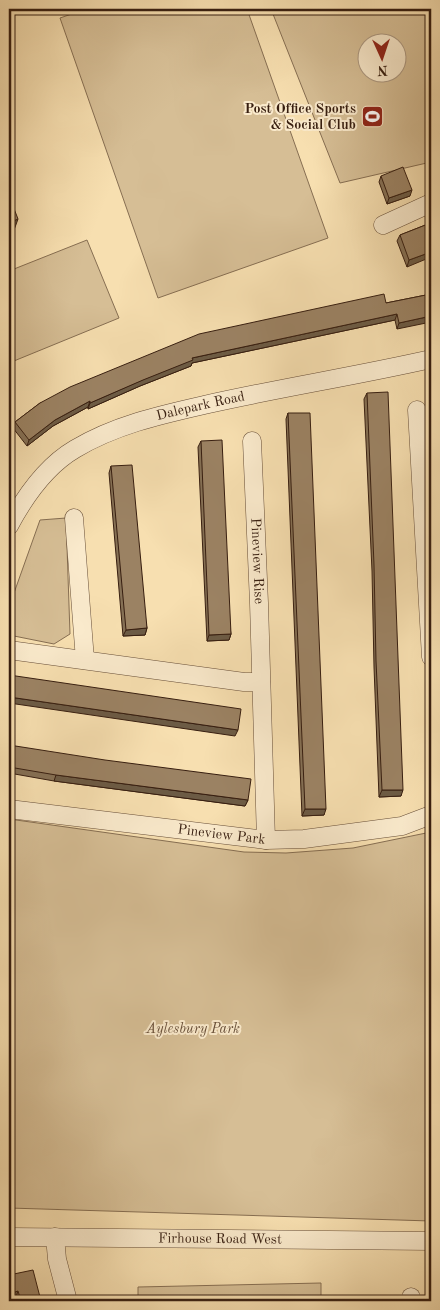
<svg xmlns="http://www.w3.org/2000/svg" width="440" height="1310" viewBox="0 0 440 1310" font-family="'Old Standard TT',serif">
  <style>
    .green { fill: #d6be95; stroke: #866e52; fill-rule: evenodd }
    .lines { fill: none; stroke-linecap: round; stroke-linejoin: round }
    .minor-casing { stroke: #674e38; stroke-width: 19 }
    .minor { stroke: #faeacc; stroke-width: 18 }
    .wall { fill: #857055; stroke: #371e10 }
    .shaded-wall { fill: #6c5b45; stroke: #371e10 }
    .building { fill: #9b8263; stroke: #371e10 }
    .labels { text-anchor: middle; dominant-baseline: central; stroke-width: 4; stroke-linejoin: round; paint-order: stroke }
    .poi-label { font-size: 14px; font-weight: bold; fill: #371e10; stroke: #faeacc; text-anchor: end }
    .street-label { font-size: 14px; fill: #371e10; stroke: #faeacc }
    .park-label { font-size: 14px; font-style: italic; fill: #674e38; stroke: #faeacc }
  </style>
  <rect width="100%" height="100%" fill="#f7dfb0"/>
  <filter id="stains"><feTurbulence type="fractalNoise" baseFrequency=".004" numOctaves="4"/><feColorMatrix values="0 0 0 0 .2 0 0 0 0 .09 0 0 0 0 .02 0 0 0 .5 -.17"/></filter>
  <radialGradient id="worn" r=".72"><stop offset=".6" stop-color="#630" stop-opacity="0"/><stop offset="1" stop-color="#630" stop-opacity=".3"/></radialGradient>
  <!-- green -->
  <g class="green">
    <path d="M86 9H247L328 238 158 298 60 18Z"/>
    <path d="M271 9H431V162L340 183ZM368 42H398V72H368Z"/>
    <path d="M87 240 119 318 9 363V271Z"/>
    <path d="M66 518 70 634 54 644 9 635V607L40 520Z"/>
    <path d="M9 819 244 852 286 853 353 848 431 832V1221L9 1208Z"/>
    <path d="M321 1283V1301H138V1287Z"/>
  </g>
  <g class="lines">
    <defs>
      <g id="minor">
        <path d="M383 225 431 203"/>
        <path d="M417 410 431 657"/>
        <path id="s1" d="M252 441 259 603 266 840"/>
        <path d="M74 518 85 660"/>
        <path id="s2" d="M9 526C25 496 46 466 75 449 115 425 160 415 204 405 279 388 356 376 431 359"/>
        <path d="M9 650 244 682H261"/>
        <path id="s3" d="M9 809 266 840 304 839 402 826 431 815"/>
        <path id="s4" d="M9 1237 431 1241"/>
        <path d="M55 1237 57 1259 68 1301"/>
        <path d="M411 1301V1297"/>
      </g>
    </defs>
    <!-- minor casing -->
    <use href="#minor" class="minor-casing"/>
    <!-- minor -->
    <use href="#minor" class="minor"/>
  </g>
  <!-- wall -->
  <g class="wall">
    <path d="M381 176 410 196 387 204 379 182Z"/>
    <path d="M428 224 407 267 397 241 400 235Z"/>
    <path d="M431 294 397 329 395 320 192 363 191 366 140 386 88 409V407L53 426 27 446 13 428 15 422 40 403 386 303Z"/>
    <path d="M367 393 401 796 379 797 374 667 372 571 364 399Z"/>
    <path d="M288 413 324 815 302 816 286 419Z"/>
    <path d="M201 441 231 634 229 640 207 641 198 447Z"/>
    <path d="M111 466 147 628 145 635 123 636 109 473Z"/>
    <path d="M9 745 248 800 245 806 54 781 9 773Z"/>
    <path d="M9 1275 41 1301H17Z"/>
  </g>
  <!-- shaded-wall -->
  <g class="shaded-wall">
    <path d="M412 190 410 196 387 204 389 198Z"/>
    <path d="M18 219 14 230 9 232V223Z"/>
    <path d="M431 252V257L407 267 409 260Z"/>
    <path d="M397 314 395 320 192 363 191 366 140 386 88 409 90 403 192 358Z"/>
    <path d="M431 316V322L397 329 399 323Z"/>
    <path d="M90 401 88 407 53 426 27 446 29 440 55 420Z"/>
    <path d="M147 628 145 635 123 636 126 630Z"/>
    <path d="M231 634 229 640 207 641 209 635Z"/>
    <path d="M9 697 238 730 235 736 9 703Z"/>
    <path d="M56 775 248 800 245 806 54 781Z"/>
    <path d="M382 790H403L401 796 379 797Z"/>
    <path d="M305 809H326L324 815 302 816Z"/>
    <path d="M18 1291 16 1297 9 1299V1294Z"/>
  </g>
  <!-- building -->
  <g class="building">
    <path d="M403 167 412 190 389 198 381 176Z"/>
    <path d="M11 201 18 219 9 223V202Z"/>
    <path d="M428 224 431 232V252L409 260 400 235Z"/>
    <path d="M384 294 386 303 431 294V316L399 323 397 314 192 358 193 360 143 380 90 403V401L55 420 29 440 15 422 40 403 70 387 199 334Z"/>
    <path d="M388 392 403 790H382L376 661 374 565 367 393Z"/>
    <path d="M288 413H310L326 809H305Z"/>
    <path d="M222 440 231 634 209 635 201 441Z"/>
    <path d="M132 465 147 628 126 630 111 466Z"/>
    <path d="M9 675 241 709 238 730 9 697Z"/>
    <path d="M9 725H11L9 742Z"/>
    <path d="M9 745 105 760 251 779 248 800 56 775 9 767Z"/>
    <path d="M33 1270 41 1301H21L18 1291 9 1294V1275Z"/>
  </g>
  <!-- icons -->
  <defs>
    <symbol id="stadium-square" viewBox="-11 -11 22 22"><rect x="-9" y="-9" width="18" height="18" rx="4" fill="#8f2418" stroke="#faeacc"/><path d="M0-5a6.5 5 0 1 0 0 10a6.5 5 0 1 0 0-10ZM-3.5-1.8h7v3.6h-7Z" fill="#fff"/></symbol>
  </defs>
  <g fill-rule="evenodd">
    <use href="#stadium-square" x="360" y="104" width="25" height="25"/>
  </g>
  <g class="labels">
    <!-- poi labels -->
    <g class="poi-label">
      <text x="356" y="109">Post Office Sports<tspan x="356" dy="16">&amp; Social Club</tspan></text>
    </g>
    <!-- street labels -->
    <g class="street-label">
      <text stroke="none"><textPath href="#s2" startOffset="236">Dalepark Road</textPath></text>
      <text stroke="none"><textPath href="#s1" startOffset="120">Pineview Rise</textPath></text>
      <text stroke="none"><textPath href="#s3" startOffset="214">Pineview Park</textPath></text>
      <text stroke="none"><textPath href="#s4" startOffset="211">Firhouse Road West</textPath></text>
    </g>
    <!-- park labels -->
    <g class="park-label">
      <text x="193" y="1029">Aylesbury Park</text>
    </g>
  </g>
  <!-- margin -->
  <rect width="440" height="1310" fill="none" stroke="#f7dfb0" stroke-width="30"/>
  <rect x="10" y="10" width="420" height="1290" fill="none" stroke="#371e10" stroke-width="2.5"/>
  <rect x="15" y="15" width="410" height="1280" fill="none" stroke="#371e10"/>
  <!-- north arrow -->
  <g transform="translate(382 58) rotate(177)"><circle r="24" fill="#faeacc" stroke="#ac9881"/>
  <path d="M0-4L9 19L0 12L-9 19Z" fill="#8f2418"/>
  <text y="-8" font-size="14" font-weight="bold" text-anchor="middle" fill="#371e10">N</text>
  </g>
  <rect width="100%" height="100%" filter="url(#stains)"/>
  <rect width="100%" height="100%" fill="url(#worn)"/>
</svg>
